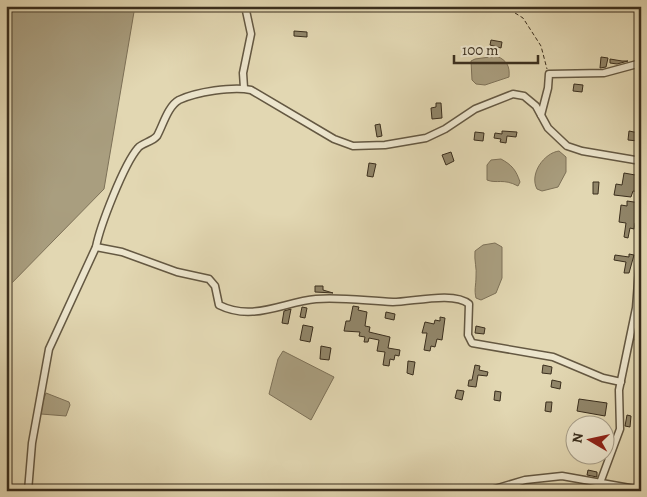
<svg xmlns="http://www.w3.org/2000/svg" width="647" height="497" viewBox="0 0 647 497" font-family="Alegreya,serif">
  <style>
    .water { fill: #a99e7f; stroke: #7d7158 }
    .building { fill: #91866a; stroke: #3a2e1d }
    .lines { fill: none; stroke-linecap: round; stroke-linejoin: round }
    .minor-casing { stroke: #645842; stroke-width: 9 }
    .path { stroke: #3a2e1d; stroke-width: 1; stroke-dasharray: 4 2.5; stroke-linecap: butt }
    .minor { stroke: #ece5cd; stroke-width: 6 }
  </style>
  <rect width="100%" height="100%" fill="#e2d7b2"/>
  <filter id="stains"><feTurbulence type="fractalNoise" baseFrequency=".004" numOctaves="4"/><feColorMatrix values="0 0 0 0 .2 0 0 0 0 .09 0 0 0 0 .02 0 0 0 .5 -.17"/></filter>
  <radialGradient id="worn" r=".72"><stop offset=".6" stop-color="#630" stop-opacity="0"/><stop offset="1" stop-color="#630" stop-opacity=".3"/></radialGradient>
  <!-- water -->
  <g class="water">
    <path d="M6 6H135L104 189 6 289Z"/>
    <path d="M497 56C507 61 510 66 509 77L485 85 476 84 472 80 471 61 475 59Z"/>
    <path d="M559 151 566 157V172L558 187 542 191 537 189C529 174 544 153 559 151Z"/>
    <path d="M501 159C512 165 516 170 520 182L518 186C503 178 497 184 487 180V165L491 160Z"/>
    <path d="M495 243 502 247V278L496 293 481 300 476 298C474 290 476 285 476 277 477 268 474 261 475 251L483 245Z"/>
    <path d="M641 301V342L632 339 638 302Z"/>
    <path d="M283 351 334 377 311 420 269 394 278 359Z"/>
    <path d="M46 393 69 402 70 405 66 416 41 414 43 401Z"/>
  </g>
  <!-- building -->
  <g class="building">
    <path d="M294 31 307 32V37L294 36Z"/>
    <path d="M491 40 502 42 501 48 490 45Z"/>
    <path d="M601 57 608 58 606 67 600 68Z"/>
    <path d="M610 59 622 61H628L617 64 610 63Z"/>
    <path d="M574 84 583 85 582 92 573 91Z"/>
    <path d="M436 103H441L442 118 432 119 431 108 436 107Z"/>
    <path d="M380 124 382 136 377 137 375 125Z"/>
    <path d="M502 131 517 132 516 137 507 136 506 143 500 142 501 139 494 138 495 133 502 134Z"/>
    <path d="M629 131 639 133 638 141 628 140Z"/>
    <path d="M475 132 484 133 483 141 474 140Z"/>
    <path d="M451 152 454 161 446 165 442 155Z"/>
    <path d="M369 163 376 164 373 177 367 176Z"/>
    <path d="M624 173 641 176 640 192 633 191 631 197 614 195 616 184 622 185Z"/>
    <path d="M593 182H599L598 194H593Z"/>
    <path d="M627 201 641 203 638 219H641V224L635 223 634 229 630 228 628 238 624 237 626 223 619 222 621 205 627 206Z"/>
    <path d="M629 254 634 255 629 273H624L626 262 614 260 615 255 629 257Z"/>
    <path d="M315 286H323V290L333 293 315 292Z"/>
    <path d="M353 306 359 307 358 310 367 312 365 326 370 327 369 332 390 337 388 348 400 350 399 356 395 355 394 360 390 359 389 366 383 365 385 352 377 351 379 340 369 338 368 342H364L365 337 359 336 360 332 344 331 346 321H350Z"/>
    <path d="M302 307 307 308 305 318 300 317Z"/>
    <path d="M291 309 288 324 282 323 284 311Z"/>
    <path d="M386 312 395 314 394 320 385 318Z"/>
    <path d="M440 317 445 318 442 340 437 339 435 347 431 346 430 351 424 350 427 333H422L425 322 434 324 435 320 440 321Z"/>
    <path d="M303 325 313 327 310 342 300 340Z"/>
    <path d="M476 326 485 328 484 334 475 333Z"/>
    <path d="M321 346 331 348 329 360 320 359Z"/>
    <path d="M408 361 415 362 413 375 407 373Z"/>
    <path d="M475 365 480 366 479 370 488 372 487 376 478 375 476 387 468 386 469 380H472Z"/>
    <path d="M543 365 552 367 551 374 542 373Z"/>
    <path d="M552 380 561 382 560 389 551 387Z"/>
    <path d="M457 390 464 391 462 400 455 398Z"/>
    <path d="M495 391 501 392 500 401 494 400Z"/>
    <path d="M579 399 607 403 605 416 577 411Z"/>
    <path d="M546 402H552L551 412 545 411Z"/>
    <path d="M627 415 631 416 630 427 625 426Z"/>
    <path d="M588 470 597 472V477L587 475Z"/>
  </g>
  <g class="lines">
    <defs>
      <g id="minor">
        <path d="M244 88 243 73 251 34 245 6"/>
        <path d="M541 115 548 88 549 74 604 73 641 63"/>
        <path d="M96 247 122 252 177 272 209 279 215 286 219 305C253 322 283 302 316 299 342 297 367 301 393 302 412 302 454 291 469 304L468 335 472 343 553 357 603 378 621 382"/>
        <path d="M28 491 32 443 49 349 96 247C100 226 124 164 138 148 142 143 152 142 157 136 163 125 168 106 179 100 196 92 233 86 251 90L334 139 353 146 385 145 426 138 445 129 475 109 513 94 524 96 536 106 548 128 567 146 582 151 641 161"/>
        <path d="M488 491 525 480 562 476 641 490"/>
        <path d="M597 491 620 429 619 390 636 308 641 243"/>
      </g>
    </defs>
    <!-- minor casing -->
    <use href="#minor" class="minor-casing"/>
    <!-- path -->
    <path class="path" d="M504 6 523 18 541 46 547 69"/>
    <!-- minor -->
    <use href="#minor" class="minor"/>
  </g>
  <!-- margin -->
  <rect width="647" height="497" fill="none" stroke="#e2d7b2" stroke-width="25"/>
  <rect x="8" y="8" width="632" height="482" fill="none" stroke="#3a2e1d" stroke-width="2.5"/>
  <rect x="12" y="12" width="622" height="472" fill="none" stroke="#3a2e1d"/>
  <!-- north arrow -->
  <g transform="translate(590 440) rotate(279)"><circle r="24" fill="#ece5cd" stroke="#a59c87"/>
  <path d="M0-4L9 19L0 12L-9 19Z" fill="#8f2418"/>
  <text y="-8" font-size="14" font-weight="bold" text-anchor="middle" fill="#3a2e1d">N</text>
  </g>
  <!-- scale -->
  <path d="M454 55v8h84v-8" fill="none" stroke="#3a2e1d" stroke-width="2.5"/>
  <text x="462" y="55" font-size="15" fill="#3a2e1d" stroke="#ece5cd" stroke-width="4" paint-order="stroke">100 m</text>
  <rect width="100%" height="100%" filter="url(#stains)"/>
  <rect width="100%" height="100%" fill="url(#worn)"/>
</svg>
